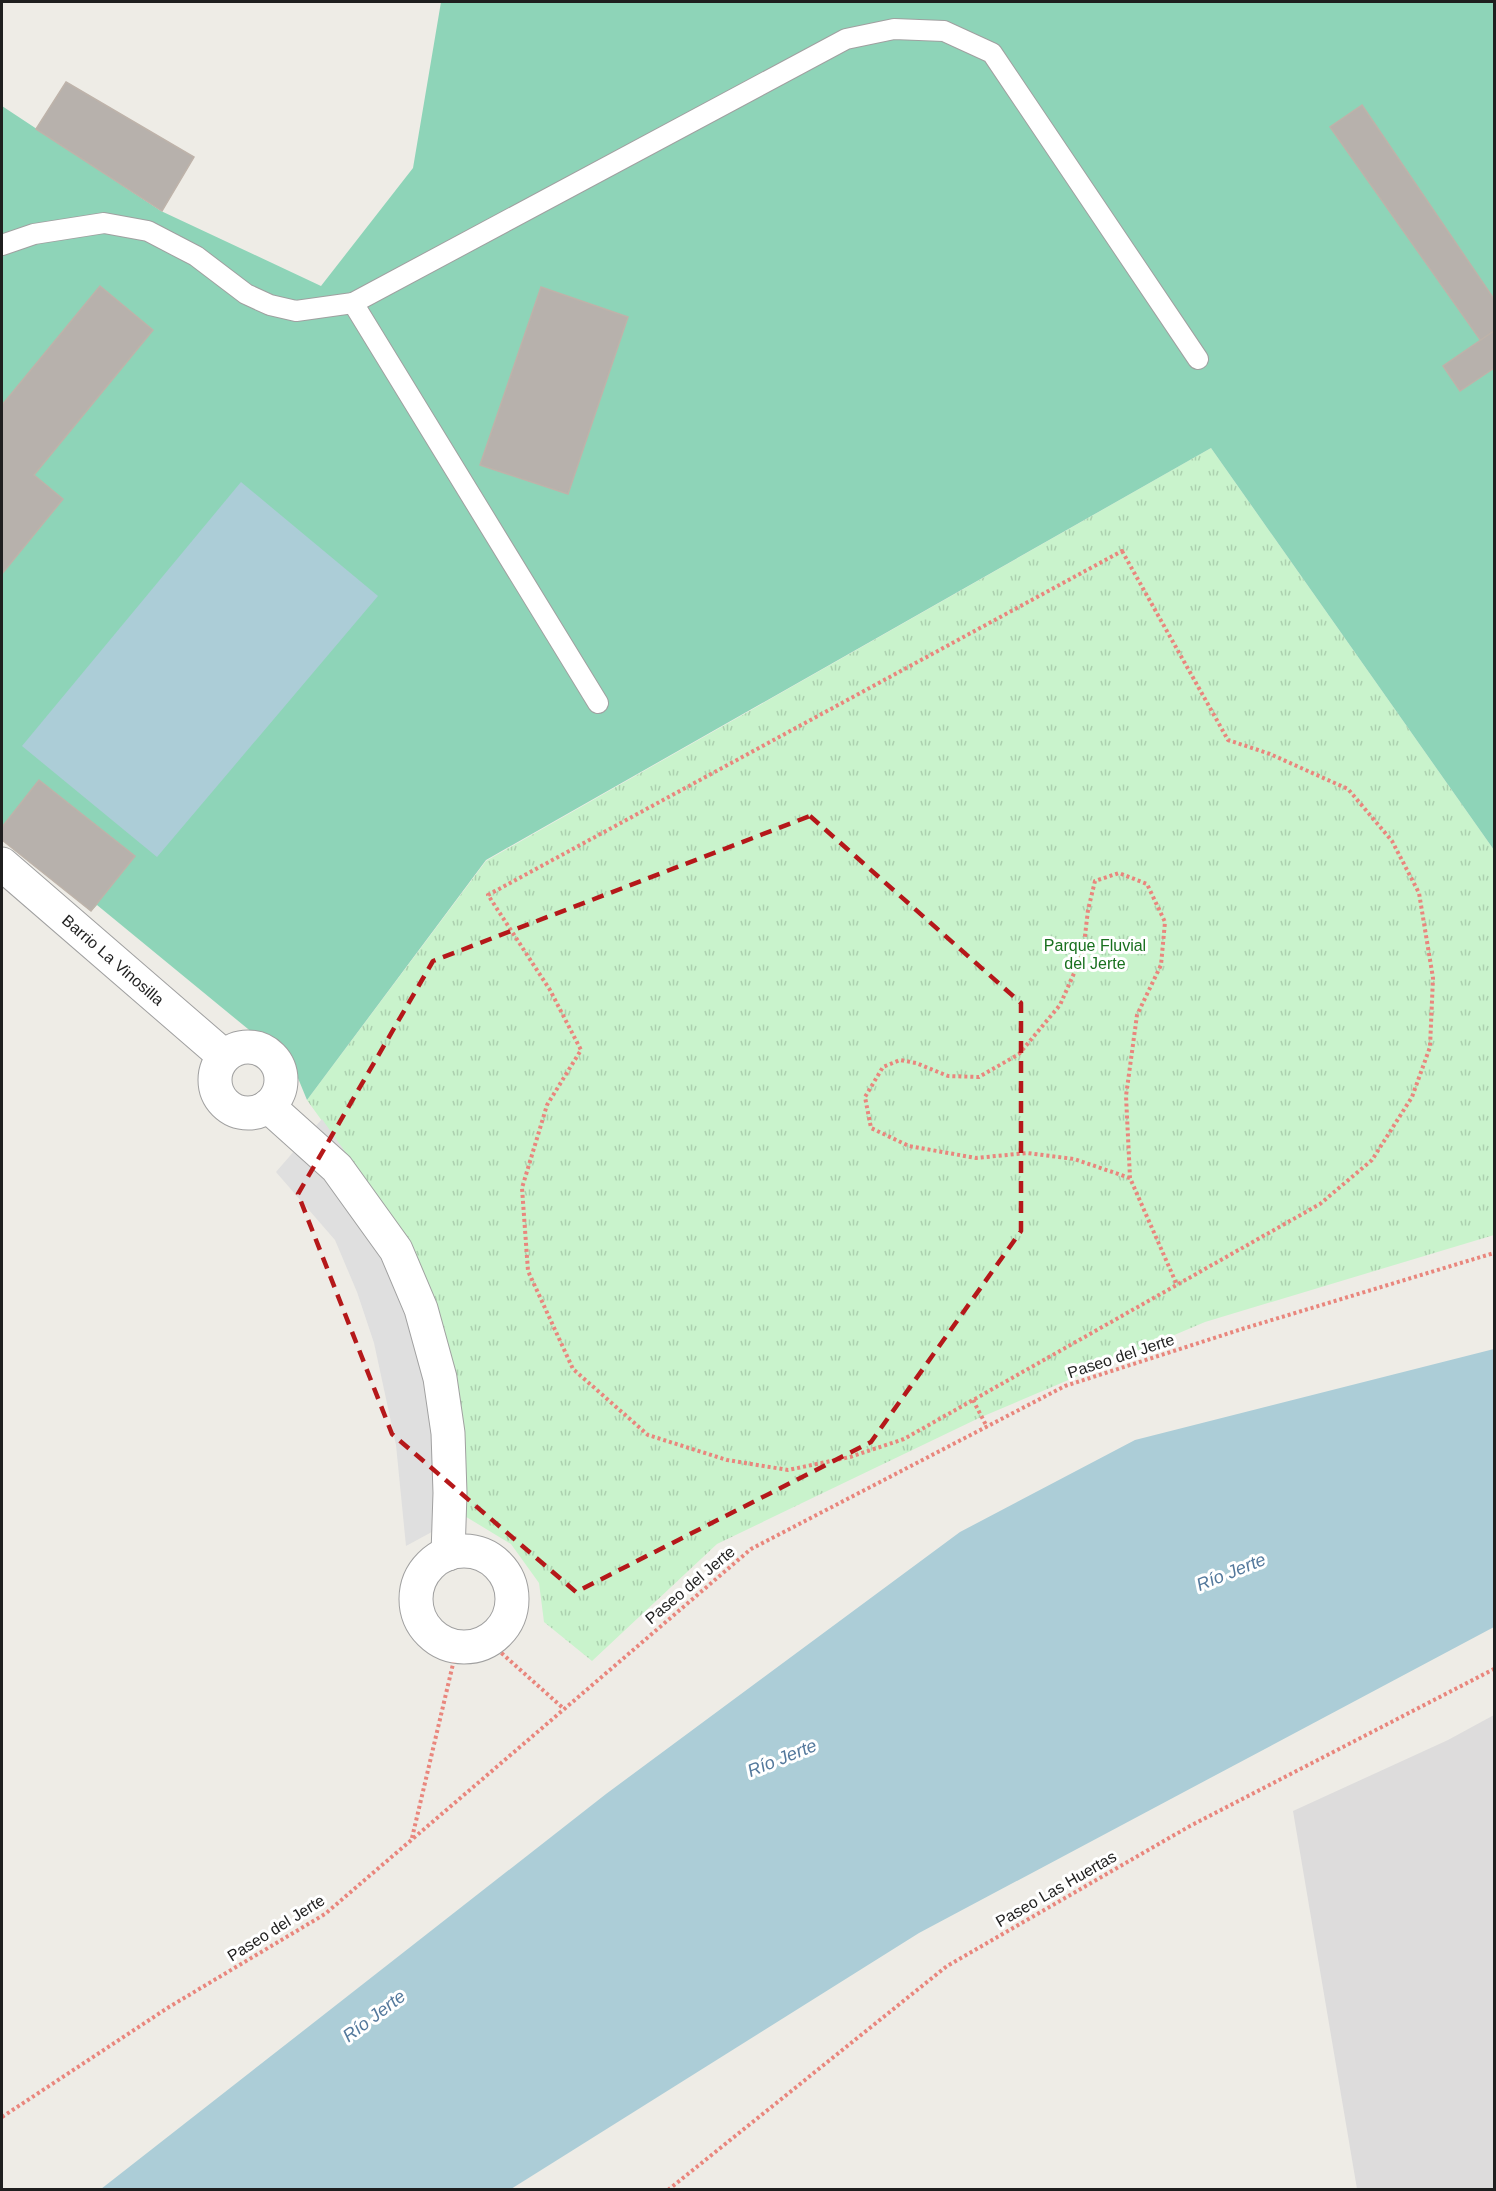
<svg xmlns="http://www.w3.org/2000/svg" width="1496" height="2191" viewBox="0 0 1496 2191" font-family="Helvetica,sans-serif">
  <style>
    .residential { fill: #dddcdc }
    .park { fill: url(#park-tufts) }
    .pitch { fill: #8ed4b8 }
    .parking { fill: #dfdfdf }
    .water { fill: #accdd7 }
    .building { fill: #b7b1ac; stroke: #beb3aa; stroke-width: 1.5 }
    .lines { fill: none; stroke-linecap: round; stroke-linejoin: round }
    .lane-casing { stroke: #a0a0a0; stroke-width: 22 }
    .street-casing { stroke: #a0a0a0; stroke-width: 35 }
    .path { stroke: #e9867d; stroke-width: 4; stroke-dasharray: 3 3; stroke-linecap: butt }
    .lane { stroke: #fff; stroke-width: 20 }
    .street { stroke: #fff; stroke-width: 33 }
    .marked { fill: none; stroke: #b5181a; stroke-width: 4.5; stroke-dasharray: 12 8; stroke-linejoin: round }
    .labels { text-anchor: middle; dominant-baseline: central; stroke-width: 6; stroke-linejoin: round; paint-order: stroke }
    .park-label { font-size: 16px; fill: #19701f; stroke: #fff }
    .street-label { font-size: 16px; fill: #1f1f1f; stroke: #fff }
    .water-label { font-size: 18px; font-style: italic; fill: #54799c; stroke: #fff }
  </style>
  <defs>
    <pattern id="park-tufts" width="24" height="20" patternUnits="userSpaceOnUse" patternTransform="scale(1.5)"><rect width="24" height="20" fill="#c9f3cc"/><path d="M3 7l-1-3M5 7V3M7 7l1-3M15 17l-1-3M17 17v-4M19 17l1-3" fill="none" stroke="#acd0af"/></pattern>
  </defs>
  <rect width="100%" height="100%" fill="#eeece6"/>
  <!-- residential -->
  <path class="residential" d="M1494 1715V2189H1357L1293 1811 1448 1740Z"/>
  <!-- park -->
  <path class="park" d="M1211 448 1494 850V1235L1205 1322 979 1418 717 1544 592 1661 544 1622 539 1583 511 1544 463 1515 396 1224 307 1100 486 861Z"/>
  <!-- pitch -->
  <path class="pitch" d="M441 2H1494V850L1211 448 486 860 307 1100 293 1066 97 905 91 911 2 840V106L161 211 321 286 413 168Z"/>
  <!-- parking -->
  <path class="parking" d="M322 1119 396 1224 446 1353 463 1418V1515L406 1546 396 1445 374 1343 357 1292 335 1240 276 1172Z"/>
  <!-- water -->
  <g class="water">
    <path d="M241 482 378 596 157 857 22 746Z"/>
    <path d="M1494 1349V1627L919 1933 511 2189H101L606 1794 960 1532 1135 1440Z"/>
  </g>
  <!-- building -->
  <g class="building">
    <path d="M66 82 194 157 162 211 36 129Z"/>
    <path d="M1362 105 1494 299V331L1481 341 1330 127Z"/>
    <path d="M100 286 153 330 34 475 63 499 2 574V405Z"/>
    <path d="M541 287 628 317 568 494 480 465Z"/>
    <path d="M1494 331V368L1460 391 1443 366Z"/>
    <path d="M39 780 135 856 91 911 2 840V827Z"/>
  </g>
  <g class="lines">
    <defs>
      <g id="lane">
        <path d="M2 245 34 234 104 223 148 231 196 256 246 294 270 305 296 311 353 303 846 39 894 29 944 31 992 53 1198 359"/>
        <path d="M353 303 598 703"/>
      </g>
      <g id="street">
        <path d="M2 864 224 1056"/>
        <circle cx="248" cy="1080" r="33"/>
        <path d="M268 1106 337 1168 396 1250 421 1309 440 1378 448 1433 450 1493 448 1554"/>
        <circle cx="464" cy="1599" r="48"/>
      </g>
    </defs>
    <!-- lane casing -->
    <use href="#lane" class="lane-casing"/>
    <!-- street casing -->
    <use href="#street" class="street-casing"/>
    <!-- path -->
    <g class="path">
      <path d="M1122 551 1228 740 1270 754 1348 789 1392 841 1419 893 1433 978 1430 1047 1412 1097 1372 1160 1320 1204 904 1439 850 1457 788 1470 727 1460 648 1435 573 1369 528 1271 522 1188 547 1105 581 1050 550 990 488 895Z"/>
      <path d="M1130 1178 1074 1159 1027 1153 976 1158 909 1146 871 1128 865 1097 883 1067 900 1060 916 1063 948 1076 979 1077 1019 1054 1060 1005 1083 953 1088 910 1095 881 1119 873 1147 884 1165 922 1161 965 1137 1015 1126 1096 1130 1178 1177 1285"/>
      <path d="M973 1400 987 1427"/>
      <path d="M488 1641 563 1708"/>
      <path d="M412 1838 457 1647"/>
      <path d="M2 2117 169 2007 325 1914 751 1549 1065 1386 1242 1329 1494 1253"/>
      <path d="M668 2190 947 1966 1190 1826 1494 1669"/>
    </g>
    <!-- lane -->
    <use href="#lane" class="lane"/>
    <!-- street -->
    <use href="#street" class="street"/>
  </g>
  <!-- marked area -->
  <path class="marked" d="M810 816 1021 1003V1231L871 1442 576 1592 392 1434 298 1194 433 961Z"/>
  <g class="labels">
    <!-- park labels -->
    <g class="park-label">
      <text x="1095" y="945">Parque Fluvial<tspan x="1095" dy="18">del Jerte</tspan></text>
    </g>
    <!-- street labels -->
    <g class="street-label">
      <text transform="translate(113 960) rotate(41)">Barrio La Vinosilla</text>
      <text transform="translate(1121 1356) rotate(-18)">Paseo del Jerte</text>
      <text transform="translate(690 1585) rotate(-40)">Paseo del Jerte</text>
      <text transform="translate(1056 1889) rotate(-30)">Paseo Las Huertas</text>
      <text transform="translate(276 1928) rotate(-32)">Paseo del Jerte</text>
    </g>
    <!-- water labels -->
    <g class="water-label">
      <text transform="translate(1231 1572) rotate(-22)">Río Jerte</text>
      <text transform="translate(782 1758) rotate(-22)">Río Jerte</text>
      <text transform="translate(374 2016) rotate(-37)">Río Jerte</text>
    </g>
  </g>
  <!-- border -->
  <rect width="1496" height="2191" fill="none" stroke="#1f1f1f" stroke-width="6"/>
</svg>
